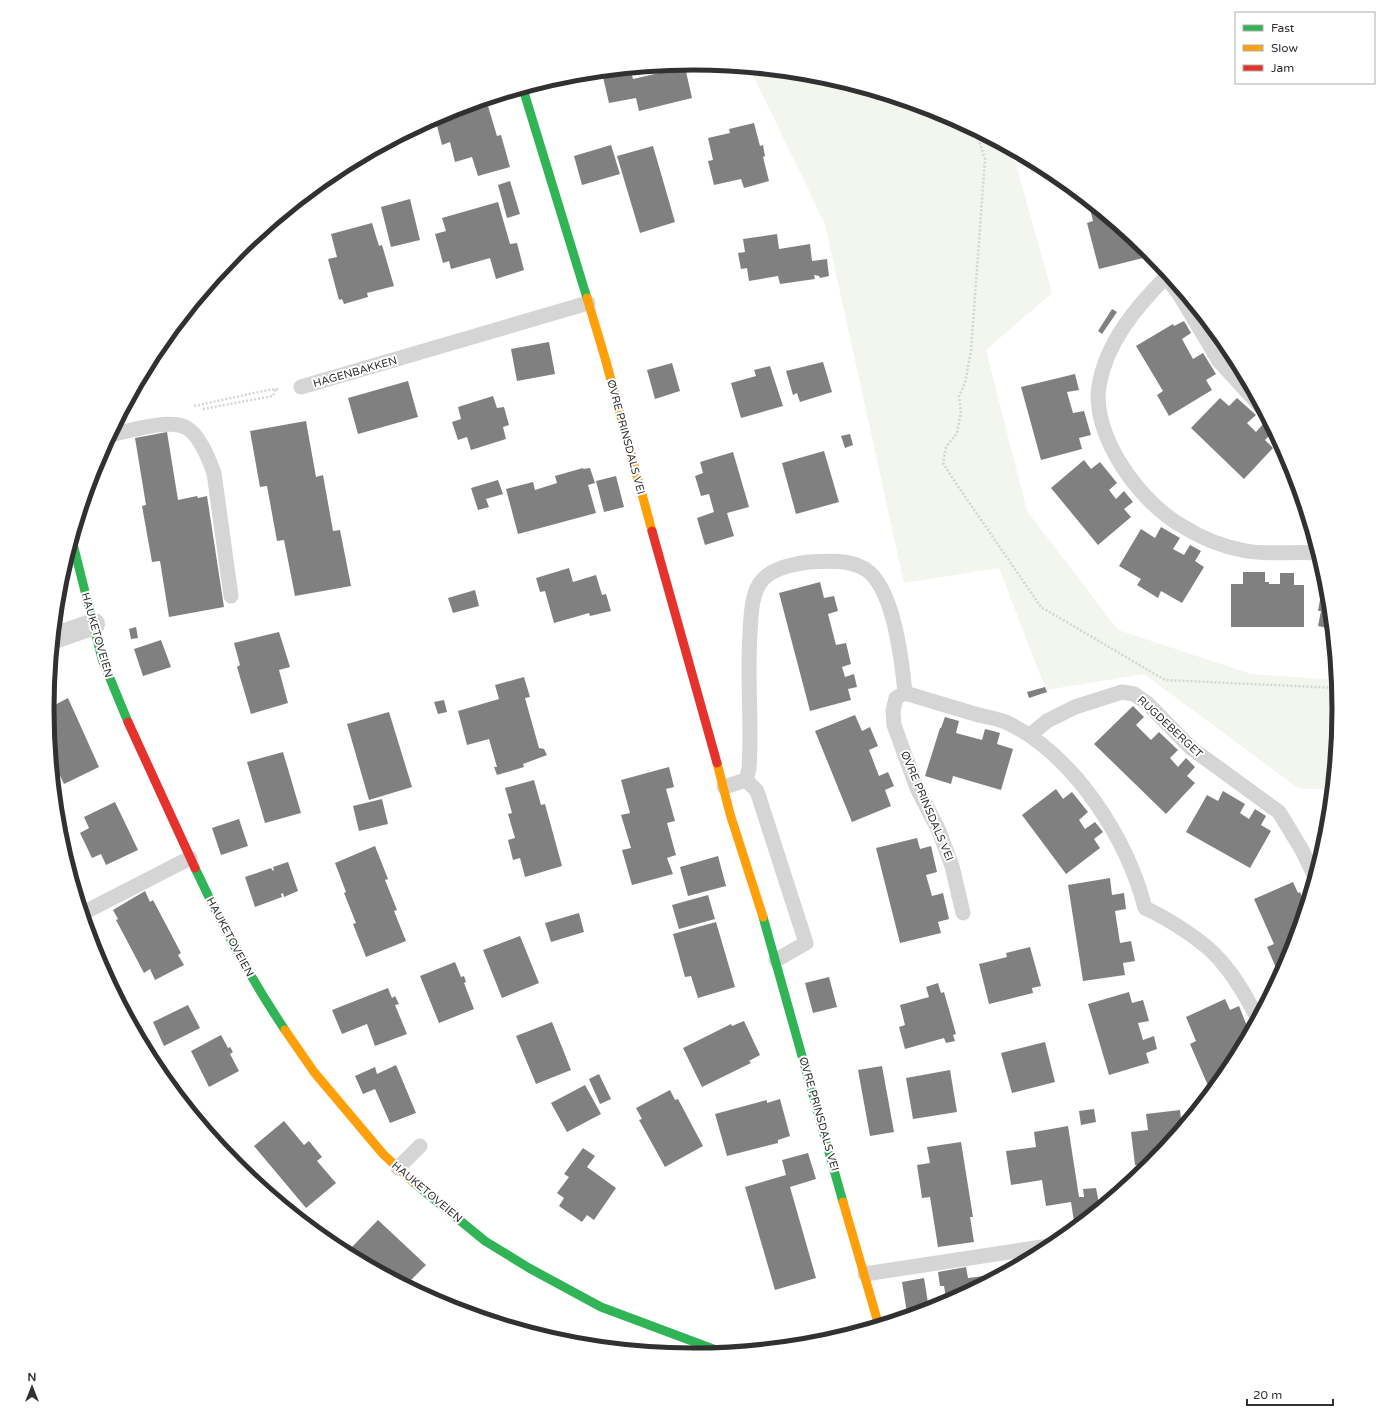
<svg xmlns="http://www.w3.org/2000/svg" width="1387" height="1419" viewBox="0 0 1387 1419" font-family="'Varela Round',sans-serif">
  <style>
    .green { fill: #f2f6ee }
    .building { fill: #808080 }
    .lines { fill: none; stroke-linecap: round; stroke-linejoin: round }
    .path { stroke: #d5d5d5; stroke-width: 2.5; stroke-dasharray: 2 2; stroke-linecap: butt }
    .lane { stroke: #d5d5d5; stroke-width: 15 }
    .street { stroke: #d5d5d5; stroke-width: 22 }
    .fast { stroke: #30b455; stroke-width: 9 }
    .slow { stroke: #ff9f0a; stroke-width: 9 }
    .jam { stroke: #e5322d; stroke-width: 9 }
    .labels { text-anchor: middle; dominant-baseline: central; stroke-width: 4; stroke-linejoin: round; paint-order: stroke }
    .street-label { font-size: 11px; fill: #313131; stroke: #fff }
    .rim { fill: none; stroke: #313131; stroke-width: 5 }
  </style>
  <rect width="100%" height="100%" fill="#fff"/>
  <!-- green -->
  <path class="green" d="M750 69 820 75 941 112 1012 150 1052 293 986 350 1027 511 1118 630 1251 674 1337 680 1340 710 1332 790 1298 788 1144 674 1046 690 999 568 904 583 825 224Z"/>
  <!-- building -->
  <g class="building">
    <path d="M685 67 692 98 639 111 636 98 609 103 603 77 632 75 633 79Z"/>
    <path d="M488 106 497 136 501 135 510 167 478 176 472 157 455 162 450 142 442 145 436 122Z"/>
    <path d="M754 123 760 146 763 145 765 156 763 157 769 181 744 188 741 179 714 185 708 161 713 160 708 138 730 133 729 129Z"/>
    <path d="M611 145 620 174 582 185 574 156Z"/>
    <path d="M653 146 675 222 640 233 617 156Z"/>
    <path d="M510 181 520 214 507 218 498 185Z"/>
    <path d="M410 199 420 240 391 247 381 207Z"/>
    <path d="M1088 201 1144 247 1147 257 1099 269 1087 223 1093 221Z"/>
    <path d="M498 202 510 244 517 243 524 270 496 279 490 258 451 269 449 261 443 263 435 234 446 231 442 218Z"/>
    <path d="M372 223 379 246 382 245 394 286 367 293 368 297 344 304 342 299 339 300 328 259 337 257 331 234Z"/>
    <path d="M777 234 779 249 810 244 812 261 827 259 829 276 820 278 819 276 814 275 815 279 780 284 778 276 749 281 747 268 741 269 738 253 745 252 743 239Z"/>
    <path d="M1112 309 1117 312 1102 334 1098 331Z"/>
    <path d="M1184 321 1191 333 1182 339 1193 359 1203 353 1216 374 1206 380 1212 390 1169 416 1157 395 1163 391 1136 346 1173 324 1174 326Z"/>
    <path d="M549 342 555 374 517 381 511 349Z"/>
    <path d="M823 362 832 392 800 402 797 393 793 395 786 371Z"/>
    <path d="M672 363 680 391 655 399 647 370Z"/>
    <path d="M770 366 783 406 741 418 731 383 756 376 754 370Z"/>
    <path d="M1075 374 1079 390 1067 392 1073 413 1084 411 1091 435 1079 438 1082 449 1041 460 1021 387Z"/>
    <path d="M408 381 418 417 358 434 348 398Z"/>
    <path d="M493 396 497 408 504 407 509 425 503 427 506 439 471 450 467 437 458 440 452 422 461 419 458 407Z"/>
    <path d="M1220 398 1229 406 1237 398 1256 415 1247 423 1256 432 1264 423 1273 432 1265 440 1273 448 1244 479 1191 428Z"/>
    <path d="M306 421 316 477 323 475 333 531 340 530 351 586 295 596 284 540 277 541 267 486 260 487 250 431Z"/>
    <path d="M167 432 178 500 197 496 198 498 207 496 224 607 169 617 160 561 152 562 142 506 146 505 135 438Z"/>
    <path d="M850 434 853 445 845 448 841 436Z"/>
    <path d="M824 451 839 502 796 514 782 463Z"/>
    <path d="M733 452 749 507 727 513 734 536 705 545 697 518 714 512 709 494 701 496 695 476 703 473 700 462Z"/>
    <path d="M1084 460 1091 469 1100 462 1117 483 1109 490 1116 499 1124 491 1133 502 1124 509 1131 517 1098 545 1051 488Z"/>
    <path d="M583 468V469L590 468 595 483 588 485 596 513 518 534 506 489 533 482 535 490 557 483 555 476Z"/>
    <path d="M616 476 624 507 604 512 596 481Z"/>
    <path d="M498 480 503 494 486 499 489 507 478 510 471 488Z"/>
    <path d="M1161 527 1180 538 1173 549 1184 555 1190 545 1201 551 1195 561 1204 567 1182 603 1161 591 1158 598 1137 585 1141 579 1119 566 1141 529 1155 538Z"/>
    <path d="M569 568 573 582 596 575 602 595 606 594 611 611 590 616 589 613 554 623 545 591 540 592 536 578Z"/>
    <path d="M1243 572H1265V582H1269V584H1280V573H1294V585H1304V627H1231V584H1243Z"/>
    <path d="M820 582 824 598 834 596 838 611 828 614 836 645 846 643 851 664 842 667 845 677 854 674 857 687 848 689 851 700 810 711 779 593Z"/>
    <path d="M1326 585 1328 586 1332 629 1318 626 1321 611H1318L1320 600H1323Z"/>
    <path d="M475 590 479 606 453 613 448 598Z"/>
    <path d="M136 627 138 638 131 639 129 629Z"/>
    <path d="M279 632 290 667 279 670 288 703 251 714 237 667 240 665 234 643Z"/>
    <path d="M161 640 171 667 143 676 134 649Z"/>
    <path d="M524 677 530 697 525 698 539 748 544 749 547 755 523 764 524 767 497 775 494 767H497L489 739 467 745 458 711 499 699 495 685Z"/>
    <path d="M1045 687 1047 692 1029 698 1027 692Z"/>
    <path d="M68 698 99 767 64 784 52 758 47 709Z"/>
    <path d="M444 700 447 712 438 714 434 702Z"/>
    <path d="M1133 706 1144 717 1136 725 1151 740 1159 732 1178 750 1170 758 1178 767 1186 758 1195 767 1187 776 1195 783 1166 814 1094 744Z"/>
    <path d="M389 712 412 787 369 800 347 724Z"/>
    <path d="M855 715 862 731 870 727 878 746 869 750 879 776 888 772 894 786 885 790 891 806 852 822 815 731Z"/>
    <path d="M945 717 959 721 956 733 982 740 985 729 993 731 1000 733 997 744 1013 749 1001 790 953 776 951 784 925 776 940 728H941Z"/>
    <path d="M283 752 301 813 265 823 247 762Z"/>
    <path d="M669 767 674 787 666 789 675 821 667 823 676 855 667 858 673 874 632 885 622 850 631 848 621 815 630 813 621 780Z"/>
    <path d="M534 780 541 805 545 804 562 866 525 877 520 858 513 860 508 840 515 838 508 814 512 813 505 788Z"/>
    <path d="M1056 789 1063 799 1072 792 1088 812 1079 820 1085 829 1095 822 1103 832 1094 839 1100 848 1066 874 1022 815Z"/>
    <path d="M1223 791 1245 804 1240 813 1249 819 1255 809 1266 816 1261 825 1271 831 1250 868 1186 832 1207 795 1218 801Z"/>
    <path d="M382 799 388 824 359 831 353 806Z"/>
    <path d="M115 802 138 850 106 865 101 854 92 858 80 833 89 828 84 817Z"/>
    <path d="M239 819 248 846 221 855 212 828Z"/>
    <path d="M917 838 920 849 931 846 937 872 926 875 932 896 943 893 949 919 938 922 941 933 900 943 876 848Z"/>
    <path d="M375 846 388 879 385 880 397 910 394 911 406 941 366 957 353 924 356 923 344 893 346 892 335 863Z"/>
    <path d="M718 856 726 886 688 896 680 867Z"/>
    <path d="M288 862 298 891 284 897 283 893 281 894 282 897 255 907 245 877 271 868 273 871 274 870 273 867Z"/>
    <path d="M1110 878 1112 895 1124 893 1126 909 1115 911 1120 943 1131 941 1135 961 1123 963 1125 975 1083 981 1068 885Z"/>
    <path d="M1293 882 1298 893 1300 892 1302 897 1310 893 1291 957 1286 966 1277 970 1267 947 1274 944 1254 899Z"/>
    <path d="M145 891 150 902 153 900 181 953 178 955 184 965 155 980 150 969 144 973 116 920 118 919 113 910Z"/>
    <path d="M708 895 715 919 679 929 672 905Z"/>
    <path d="M579 913 584 932 551 942 545 923Z"/>
    <path d="M716 922 735 987 698 998 691 976 685 977 673 934Z"/>
    <path d="M520 936 539 983 502 998 483 950Z"/>
    <path d="M1030 947 1041 986 1032 988 1033 993 989 1004 979 964 1007 957 1006 953Z"/>
    <path d="M455 962 461 977 464 976 466 982 464 983 474 1009 439 1023 420 976Z"/>
    <path d="M829 977 837 1007 813 1013 805 983Z"/>
    <path d="M938 983 941 993 944 992 956 1034 953 1035 955 1041 946 1043 944 1038 905 1049 899 1027 905 1025 900 1005 929 997 926 987Z"/>
    <path d="M388 988 392 998 395 996 399 1004 395 1005 407 1034 375 1046 367 1024 342 1034 332 1010Z"/>
    <path d="M1129 992 1132 1003 1143 1000 1149 1021 1138 1023 1143 1040 1154 1036 1157 1049 1146 1053 1149 1063 1109 1075 1088 1004Z"/>
    <path d="M1225 999 1230 1010 1239 1006 1249 1031 1240 1034 1244 1044 1231 1069 1219 1083 1209 1088 1190 1044 1196 1041 1186 1017Z"/>
    <path d="M188 1005 200 1028 164 1046 153 1022Z"/>
    <path d="M744 1021 760 1055 749 1061 751 1063 702 1087 683 1048 731 1024 732 1026Z"/>
    <path d="M552 1022 571 1070 536 1084 516 1036Z"/>
    <path d="M221 1035 228 1048 230 1047 233 1052 230 1054 239 1071 209 1087 191 1051Z"/>
    <path d="M1045 1042 1055 1082 1012 1093 1001 1053Z"/>
    <path d="M396 1065 416 1113 390 1123 375 1089 363 1094 355 1076 375 1067 377 1074Z"/>
    <path d="M882 1066 894 1132 870 1136 858 1070Z"/>
    <path d="M950 1070 957 1112 913 1119 906 1078Z"/>
    <path d="M599 1074 611 1099 600 1104 589 1079Z"/>
    <path d="M585 1085 601 1114 567 1132 551 1103Z"/>
    <path d="M670 1090 675 1100 678 1099 703 1146 665 1167 639 1120 642 1119 636 1108Z"/>
    <path d="M780 1099 790 1136 778 1140V1143L727 1156 715 1114 767 1100V1103Z"/>
    <path d="M1094 1109 1096 1122 1081 1125 1079 1111Z"/>
    <path d="M1180 1110 1182 1128 1145 1171 1144 1165H1135L1131 1132 1148 1130 1146 1114Z"/>
    <path d="M284 1121 304 1145 309 1141 322 1157 317 1161 336 1183 306 1208 254 1146Z"/>
    <path d="M1068 1126 1079 1197H1084L1083 1189 1096 1188 1100 1208 1075 1228 1071 1202 1046 1206 1042 1180 1011 1185 1006 1151 1036 1147 1034 1132Z"/>
    <path d="M961 1142 973 1217H970L974 1242 938 1247 930 1197 922 1198 917 1165 930 1163 927 1147Z"/>
    <path d="M583 1148 595 1156 587 1167 616 1188 594 1220 587 1215 582 1222 559 1206 564 1198 557 1193 569 1177 564 1174Z"/>
    <path d="M808 1153 816 1179 790 1187 816 1278 775 1290 745 1187 786 1175 782 1160Z"/>
    <path d="M378 1220 426 1265 406 1285 368 1265 351 1248Z"/>
    <path d="M966 1267 968 1278 984 1276 985 1283 947 1304 944 1286H940L938 1272Z"/>
    <path d="M924 1278 929 1309 907 1313 902 1282Z"/>
  </g>
  <g class="lines">
    <!-- path -->
    <g class="path">
      <path d="M976 131 985 159 971 351 965 383 959 396 961 412 957 433 946 447 943 463 953 479 1041 607 1165 680 1338 688"/>
      <path d="M194 406 268 390 279 389"/>
      <path d="M203 409 273 396 276 389"/>
    </g>
    <!-- lane -->
    <g class="lane">
      <path d="M1167 272 1166 277C1136 307 1106 343 1099 386 1091 436 1141 504 1184 527 1201 538 1225 547 1246 551 1269 555 1294 551 1318 553"/>
      <path d="M1166 277 1179 294 1219 361 1262 408"/>
      <path d="M301 387 588 303"/>
      <path d="M110 435C129 431 171 418 187 428 200 436 209 459 214 473L231 596"/>
      <path d="M905 693C929 700 952 707 975 714 986 717 1000 719 1010 724 1075 757 1127 838 1145 908 1167 918 1204 941 1220 960 1236 978 1247 998 1258 1019"/>
      <path d="M1030 735 1047 721 1075 707 1122 692 1134 694 1147 703 1191 748 1279 812 1302 850 1315 877"/>
      <path d="M746 780 757 791 806 943 776 960"/>
      <path d="M724 787 746 780 749 769C752 724 747 679 750 633 751 618 751 596 760 583 769 569 793 564 809 562 827 561 848 559 865 569 894 587 902 662 905 693L896 698 893 711 894 725 917 788 939 831 952 866 963 913"/>
      <path d="M83 913 190 858"/>
      <path d="M398 1168 420 1146"/>
      <path d="M865 1274 1055 1245"/>
    </g>
    <!-- street -->
    <path class="street" d="M54 638 94 624"/>
    <!-- fast -->
    <g class="fast">
      <path d="M523 89 587 298"/>
      <path d="M72 540 102 659 128 722"/>
      <path d="M195 868C221 924 251 979 285 1030"/>
      <path d="M763 917 843 1202"/>
      <path d="M413 1182 485 1241 529 1268 601 1307 724 1353"/>
    </g>
    <!-- slow -->
    <g class="slow">
      <path d="M587 298 605 358 652 531"/>
      <path d="M717 763 730 814 763 917"/>
      <path d="M285 1030 314 1072 383 1154 413 1182"/>
      <path d="M843 1202 879 1326"/>
    </g>
    <!-- jam -->
    <g class="jam">
      <path d="M652 531 717 763"/>
      <path d="M128 722 195 868"/>
    </g>
  </g>
  <g class="labels">
    <!-- street labels -->
    <g class="street-label">
      <text transform="translate(355 372) rotate(-16)">HAGENBAKKEN</text>
      <text transform="translate(626 437) rotate(75)">ØVRE PRINSDALS VEI</text>
      <text transform="translate(97 635) rotate(74)">HAUKETOVEIEN</text>
      <text transform="translate(1170 727) rotate(43)">RUGDEBERGET</text>
      <text transform="translate(927 806) rotate(67)">ØVRE PRINSDALS VEI</text>
      <text transform="translate(230 937) rotate(62)">HAUKETOVEIEN</text>
      <text transform="translate(819 1114) rotate(74)">ØVRE PRINSDALS VEI</text>
      <text transform="translate(427 1192) rotate(40)">HAUKETOVEIEN</text>
    </g>
  </g>
  <!-- crop -->
  <path d="M0 0H1387V1419H0ZM54 709a639 639 0 1 1 1278 0a639 639 0 1 1-1278 0Z" fill="#fff" fill-rule="evenodd"/>
  <path class="rim" d="M54 709a639 639 0 1 1 1278 0a639 639 0 1 1-1278 0Z"/>
  <!-- legend -->
  <rect x="1235" y="12" width="140" height="72" fill="#ffffff" stroke="#adadad"/>
  <rect x="1243" y="25" width="20" height="6" fill="#30b455" stroke="#adadad"/>
  <text x="1271" y="32" font-size="12" fill="#313131">Fast</text>
  <rect x="1243" y="45" width="20" height="6" fill="#ff9f0a" stroke="#adadad"/>
  <text x="1271" y="52" font-size="12" fill="#313131">Slow</text>
  <rect x="1243" y="65" width="20" height="6" fill="#e5322d" stroke="#adadad"/>
  <text x="1271" y="72" font-size="12" fill="#313131">Jam</text>
  <!-- north arrow -->
  <g transform="translate(32 1387)" stroke="#ffffff" stroke-width="3" paint-order="stroke">
  <path d="M0-3L7 15L0 10L-7 15Z" fill="#313131"/>
  <text y="-6" font-size="11" font-weight="bold" text-anchor="middle" fill="#313131">N</text>
  </g>
  <!-- scale -->
  <path d="M1247 1399v6h86v-6" fill="none" stroke="#313131" stroke-width="2"/>
  <text x="1253" y="1399" font-size="12" fill="#313131" stroke="#ffffff" stroke-width="3" paint-order="stroke">20 m</text>
</svg>
